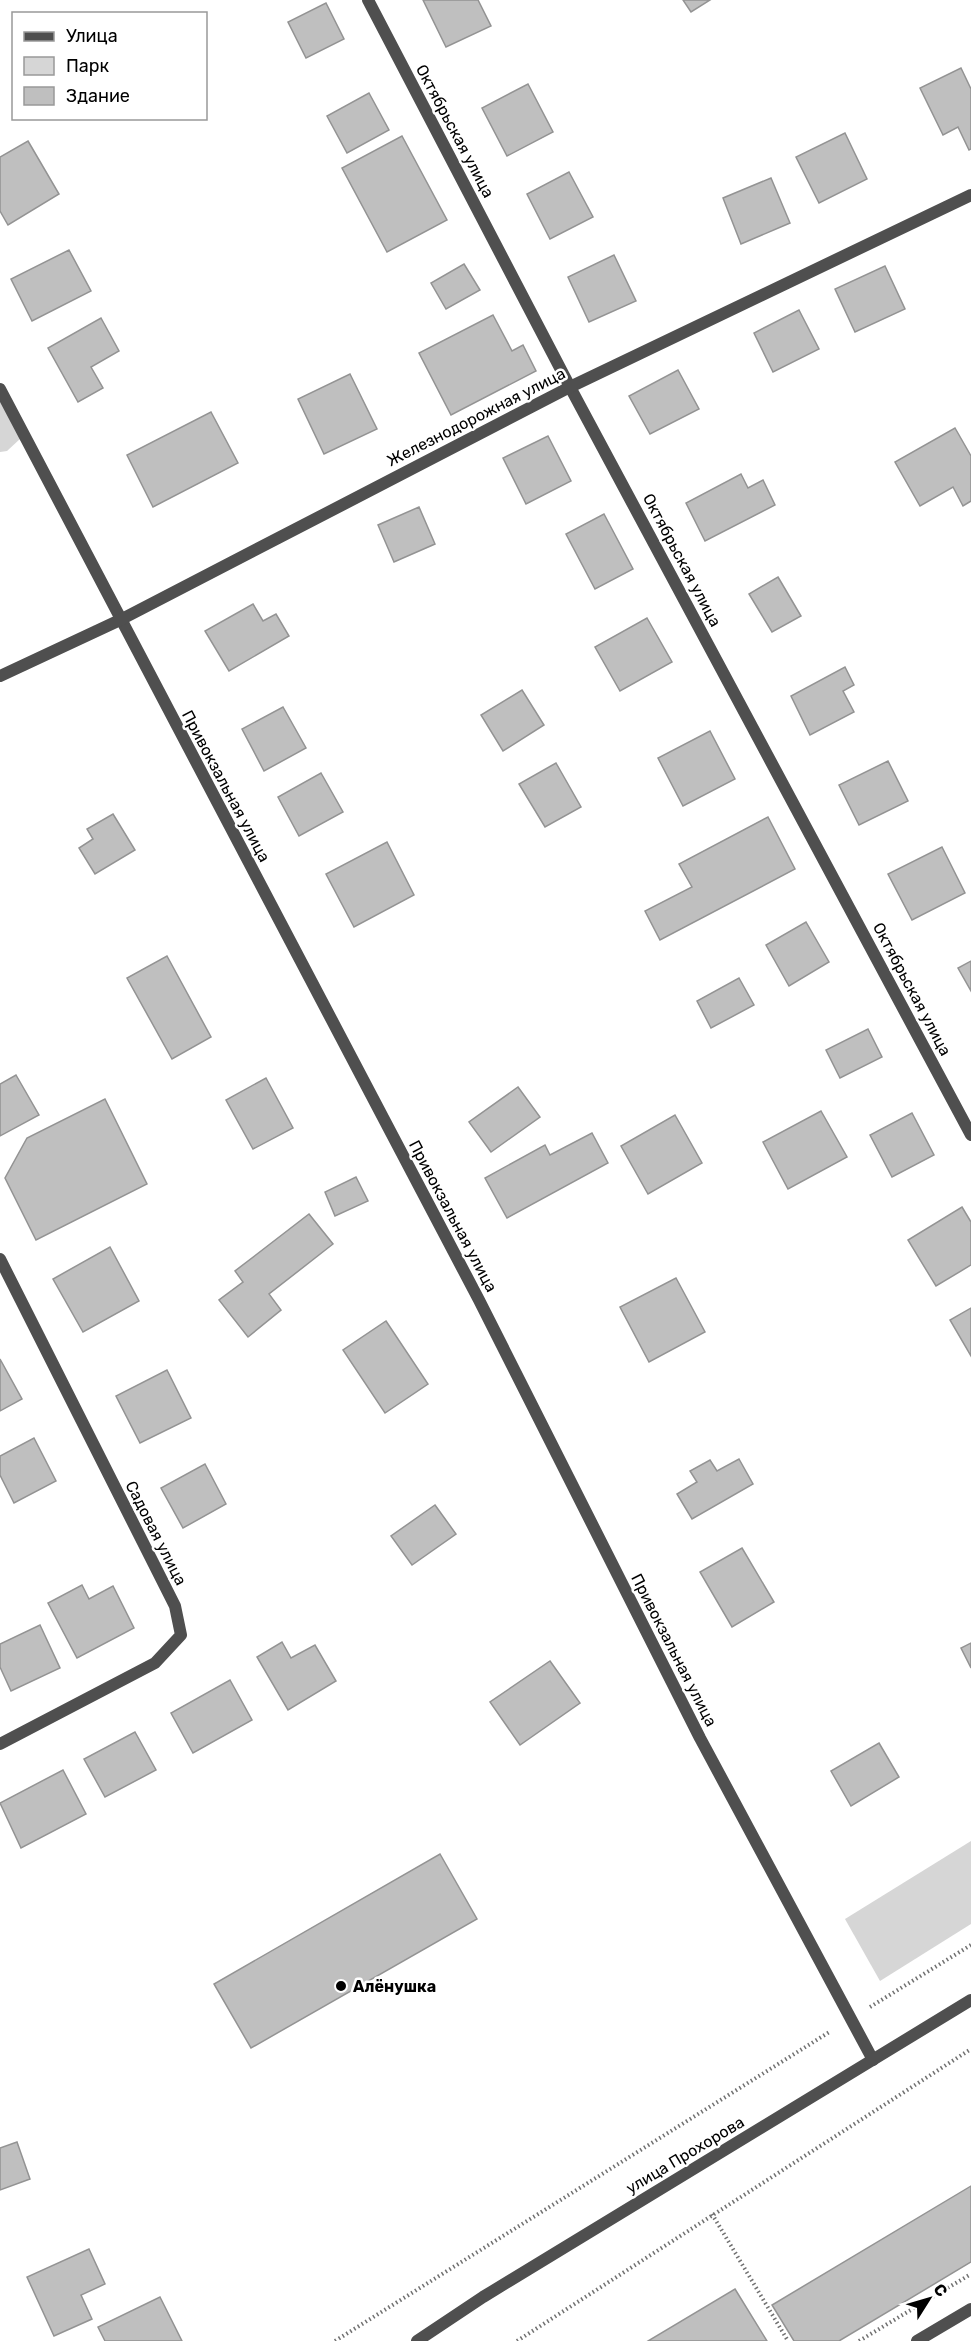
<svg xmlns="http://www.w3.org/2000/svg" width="971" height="2341" viewBox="0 0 971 2341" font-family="Rubik,sans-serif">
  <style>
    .green { fill: #d6d6d6 }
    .building { fill: #bfbfbf; stroke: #939393; stroke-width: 1.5 }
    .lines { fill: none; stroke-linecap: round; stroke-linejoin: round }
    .path { stroke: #717171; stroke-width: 4; stroke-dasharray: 1.5 3; stroke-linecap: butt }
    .street { stroke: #4f4f4f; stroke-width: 12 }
    .poi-dot { fill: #000; stroke: #fff; stroke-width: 2 }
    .labels { text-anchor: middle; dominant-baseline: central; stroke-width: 5; stroke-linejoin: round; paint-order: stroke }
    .street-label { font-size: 16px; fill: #000; stroke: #fff }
    .poi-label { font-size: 16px; font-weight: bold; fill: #000; stroke: #fff; text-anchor: start }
  </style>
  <rect width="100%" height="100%" fill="#fff"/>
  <!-- green -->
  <g class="green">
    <path d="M0 395 21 438 7 451 0 452Z"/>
    <path d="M971 1841V1924L880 1981 845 1919Z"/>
  </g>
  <!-- building -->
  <g class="building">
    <path d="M423 0H478L491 26 446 47Z"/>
    <path d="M683 0H710L691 12Z"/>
    <path d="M326 3 344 39 306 58 288 22Z"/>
    <path d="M961 68 971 89V149L969 150 958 127 943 135 920 88Z"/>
    <path d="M528 84 553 132 507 156 482 108Z"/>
    <path d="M369 93 389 130 347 153 327 116Z"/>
    <path d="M845 133 867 179 819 203 796 157Z"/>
    <path d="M402 136 447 220 387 252 342 168Z"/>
    <path d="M28 141 59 194 8 225 0 211V157Z"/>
    <path d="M569 172 593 217 550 239 527 194Z"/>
    <path d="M771 178 790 223 741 244 723 198Z"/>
    <path d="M69 250 91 291 32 321 11 279Z"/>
    <path d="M614 255 636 301 589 322 568 277Z"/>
    <path d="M464 264 480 290 446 309 431 283Z"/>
    <path d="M885 266 905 309 855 332 835 289Z"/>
    <path d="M799 310 819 349 773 372 754 333Z"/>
    <path d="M493 315 512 351 523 345 536 371 451 415 419 353Z"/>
    <path d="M101 318 119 351 91 367 103 388 78 402 48 348Z"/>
    <path d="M678 370 699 409 650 434 629 396Z"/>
    <path d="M350 374 377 429 324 454 298 399Z"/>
    <path d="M211 412 238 463 153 507 127 455Z"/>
    <path d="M955 428 971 456V501L963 506 953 487 920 506 895 462Z"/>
    <path d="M548 436 571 481 526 504 503 458Z"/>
    <path d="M741 474 748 488 763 480 775 505 705 541 686 503Z"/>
    <path d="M419 507 435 544 394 562 378 525Z"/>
    <path d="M604 514 633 569 595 589 566 534Z"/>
    <path d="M778 577 801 616 772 632 749 594Z"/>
    <path d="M253 604 263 621 276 614 289 636 229 671 205 631Z"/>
    <path d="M647 618 672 662 620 691 595 647Z"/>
    <path d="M845 667 854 685 843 691 854 712 810 735 791 696Z"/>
    <path d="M522 690 544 725 503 751 481 715Z"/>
    <path d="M283 707 306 748 264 771 242 729Z"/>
    <path d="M710 731 735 779 683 806 658 758Z"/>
    <path d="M888 761 908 801 859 825 839 785Z"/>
    <path d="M556 763 581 807 545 827 519 784Z"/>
    <path d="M321 773 343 812 299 836 278 797Z"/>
    <path d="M113 814 135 850 95 874 79 848 93 839 87 829Z"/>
    <path d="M768 817 795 869 660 940 645 911 692 887 679 864Z"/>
    <path d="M387 842 414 895 354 927 326 874Z"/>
    <path d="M942 847 965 893 912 920 888 874Z"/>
    <path d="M806 922 829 962 789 986 766 945Z"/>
    <path d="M167 956 211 1037 172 1059 127 978Z"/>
    <path d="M971 961V991L958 968Z"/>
    <path d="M739 978 754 1005 711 1028 697 1001Z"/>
    <path d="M868 1029 882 1057 840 1078 826 1050Z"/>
    <path d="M16 1075 39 1115 0 1136V1084Z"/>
    <path d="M266 1078 293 1128 253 1149 226 1100Z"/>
    <path d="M518 1087 540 1117 491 1152 469 1122Z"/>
    <path d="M105 1099 147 1184 36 1240 5 1178 27 1138Z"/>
    <path d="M821 1111 847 1157 788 1189 763 1142Z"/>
    <path d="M912 1113 934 1155 892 1177 870 1135Z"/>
    <path d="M675 1115 702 1163 648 1194 621 1146Z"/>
    <path d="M592 1133 608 1163 507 1218 485 1178 545 1145 550 1155Z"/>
    <path d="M356 1177 368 1201 335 1216 325 1192Z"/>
    <path d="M962 1207 971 1222V1265L936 1286 908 1240Z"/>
    <path d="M309 1214 333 1244 269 1294 281 1310 248 1337 219 1300 243 1282 235 1271Z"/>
    <path d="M110 1247 139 1301 83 1332 53 1279Z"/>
    <path d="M676 1278 705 1332 649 1362 620 1307Z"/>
    <path d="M971 1308V1356L950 1320Z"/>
    <path d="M386 1321 428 1384 385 1413 343 1350Z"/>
    <path d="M0 1359 22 1399 0 1411Z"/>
    <path d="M167 1370 191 1418 140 1443 116 1396Z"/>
    <path d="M34 1438 56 1481 14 1503 0 1475V1456Z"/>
    <path d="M739 1459 753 1484 692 1519 677 1494 697 1482 690 1471 710 1460 717 1471Z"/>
    <path d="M205 1464 226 1504 183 1528 161 1488Z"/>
    <path d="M435 1505 456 1534 412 1565 391 1536Z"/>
    <path d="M742 1548 774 1602 732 1627 700 1572Z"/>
    <path d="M82 1585 89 1599 113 1586 134 1628 77 1658 48 1603Z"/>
    <path d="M40 1625 60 1668 11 1691 0 1667V1644Z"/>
    <path d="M282 1642 291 1658 315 1645 336 1681 288 1710 257 1657Z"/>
    <path d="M971 1643V1668L961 1648Z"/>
    <path d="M550 1661 580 1703 520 1745 490 1702Z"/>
    <path d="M230 1680 252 1720 193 1753 171 1713Z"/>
    <path d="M135 1732 156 1770 105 1797 84 1759Z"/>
    <path d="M879 1743 899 1777 851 1806 831 1771Z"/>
    <path d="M63 1770 86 1814 21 1848 0 1803Z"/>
    <path d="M440 1854 477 1919 251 2048 214 1984Z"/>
    <path d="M17 2142 30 2179 0 2190V2148Z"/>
    <path d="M971 2186V2262L839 2341H794L772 2305Z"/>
    <path d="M89 2249 105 2284 81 2295 92 2319 54 2336 27 2277Z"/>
    <path d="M735 2289 767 2341H648Z"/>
    <path d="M160 2297 182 2341H105L98 2327Z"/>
  </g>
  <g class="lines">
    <!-- path -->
    <g class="path">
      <path d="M870 2007 971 1945"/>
      <path d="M712 2214 788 2341"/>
      <path d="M335 2341 831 2031"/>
      <path d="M517 2341 971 2049"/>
      <path d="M859 2341 971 2274"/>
    </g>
    <!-- street -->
    <g class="street">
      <path d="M368 0 570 387 971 1135"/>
      <path d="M0 389 479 1300 700 1738 873 2060"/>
      <path d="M0 676 120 620 570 387 971 195"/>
      <path d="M0 1259 175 1606 181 1635 155 1663 0 1744"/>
      <path d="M417 2341 483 2297 971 2000"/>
      <path d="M917 2341 971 2309"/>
    </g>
  </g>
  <!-- markers -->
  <circle class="poi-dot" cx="341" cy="1986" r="6"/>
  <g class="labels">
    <!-- street labels -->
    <g class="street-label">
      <text transform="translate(455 131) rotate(62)">Октябрьская улица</text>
      <text transform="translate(476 417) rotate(-27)">Железнодорожная улица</text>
      <text transform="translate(682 560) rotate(62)">Октябрьская улица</text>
      <text transform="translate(226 786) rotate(62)">Привокзальная улица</text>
      <text transform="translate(912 989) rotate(62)">Октябрьская улица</text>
      <text transform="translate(453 1216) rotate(62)">Привокзальная улица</text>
      <text transform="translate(156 1533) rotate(63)">Садовая улица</text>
      <text transform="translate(674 1650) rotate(63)">Привокзальная улица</text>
      <text transform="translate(685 2155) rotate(-31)">улица Прохорова</text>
    </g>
    <!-- poi labels -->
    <g class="poi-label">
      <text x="353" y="1986">Алёнушка</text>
    </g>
  </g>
  <!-- legend -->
  <rect x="12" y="12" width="195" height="108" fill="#ffffff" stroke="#999999" stroke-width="1.5"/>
  <rect x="24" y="32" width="30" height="9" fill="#4f4f4f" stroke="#999999" stroke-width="1.5"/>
  <text x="66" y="42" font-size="18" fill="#000000">Улица</text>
  <rect x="24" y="57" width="30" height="18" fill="#d6d6d6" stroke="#999999" stroke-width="1.5"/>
  <text x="66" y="72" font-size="18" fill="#000000">Парк</text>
  <rect x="24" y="87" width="30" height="18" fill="#bfbfbf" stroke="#999999" stroke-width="1.5"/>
  <text x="66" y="102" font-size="18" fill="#000000">Здание</text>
  <!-- north arrow -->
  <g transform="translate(929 2299) rotate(53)" stroke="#ffffff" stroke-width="4.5" paint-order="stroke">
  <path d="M0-4.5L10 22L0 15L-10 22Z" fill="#000000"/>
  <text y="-9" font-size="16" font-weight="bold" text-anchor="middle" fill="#000000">С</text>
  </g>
</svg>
